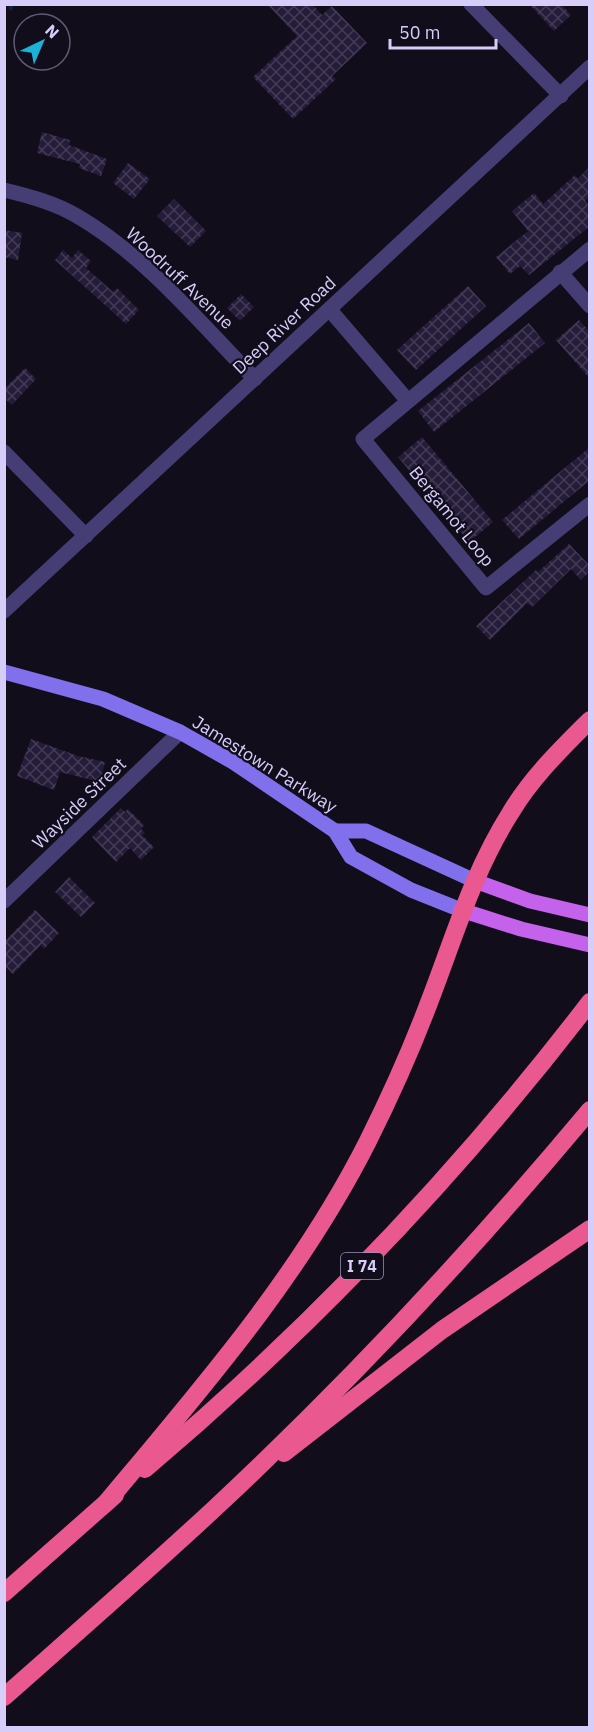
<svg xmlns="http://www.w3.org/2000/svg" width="594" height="1732" viewBox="0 0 594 1732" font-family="'IBM Plex Sans',sans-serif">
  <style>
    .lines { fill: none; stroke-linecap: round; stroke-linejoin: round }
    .stream { stroke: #13203e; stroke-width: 4.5 }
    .building { fill: url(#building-cross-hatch) }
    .minor { stroke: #453e74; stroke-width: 15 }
    .tertiary { stroke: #453e74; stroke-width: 15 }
    .secondary { stroke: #8070ec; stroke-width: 15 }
    .primary { stroke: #c562eb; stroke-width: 15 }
    .motorway { stroke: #e9588f; stroke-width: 18 }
    .labels { text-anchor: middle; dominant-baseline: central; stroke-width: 4.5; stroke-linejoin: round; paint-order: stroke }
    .shield { fill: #110d1b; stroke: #9c93b6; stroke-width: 1.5 }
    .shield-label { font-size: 16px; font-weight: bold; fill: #d7cdf9 }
    .street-label { font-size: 18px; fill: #d7cdf9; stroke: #110d1b }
  </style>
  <defs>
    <pattern id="building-cross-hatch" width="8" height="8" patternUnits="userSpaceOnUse" patternTransform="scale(1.5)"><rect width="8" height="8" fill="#251c39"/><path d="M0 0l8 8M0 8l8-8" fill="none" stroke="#443c56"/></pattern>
  </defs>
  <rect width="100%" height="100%" fill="#110d1b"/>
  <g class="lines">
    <!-- stream -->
    <path class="stream" d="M10 4 11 8"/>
  </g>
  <!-- building -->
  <g class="building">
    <path d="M267 4H312L322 15 332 6 367 43 332 76 336 79 293 119 253 77 297 36Z"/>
    <path d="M529 4H561L571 15 554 31Z"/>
    <path d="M42 132 70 140 69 145 107 159 101 176 79 168 80 164 37 153Z"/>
    <path d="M128 163 150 179 134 199 113 183Z"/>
    <path d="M590 166V197L585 201 590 206V226L529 275 520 266 510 274 496 257 528 231 512 211 534 193 543 204 575 175 578 179Z"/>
    <path d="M174 199 206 231 190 247 157 216Z"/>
    <path d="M4 230 22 233 18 260 4 257Z"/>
    <path d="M63 250 72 258 78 250 91 261 86 268 113 292 117 288 139 310 126 324 55 260Z"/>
    <path d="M468 286 486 306 416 370 397 350Z"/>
    <path d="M241 294 254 307 240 321 227 308Z"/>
    <path d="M579 320 590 332V379L556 340Z"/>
    <path d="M529 323 545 343 434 432 418 411Z"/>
    <path d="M25 368 36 379 12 405 4 398V389Z"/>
    <path d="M422 437 493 522 469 542 398 457Z"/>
    <path d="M590 447V480L519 539 502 520Z"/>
    <path d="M569 544 590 566V571L581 580 571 569 532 607 527 603 490 640 476 626 536 570 538 572Z"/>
    <path d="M31 739 78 756 105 762 100 782 60 772 54 790 17 776Z"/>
    <path d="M121 808 125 812 128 809 144 825 141 829 145 833 142 835 154 847 141 860 130 848 116 862 92 837Z"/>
    <path d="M69 877 95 903 81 917 55 892Z"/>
    <path d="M35 910 59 933 44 949 41 945 13 974 4 965V942Z"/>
  </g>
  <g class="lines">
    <!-- minor -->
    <g class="minor">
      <path d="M471 4 561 96"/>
      <path d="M4 190C29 196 55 203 77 216 146 256 200 323 255 379"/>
      <path d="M590 249 363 439 486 588 590 504"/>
      <path d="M560 272 590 306"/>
      <path d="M330 310 408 401"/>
      <path d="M4 452 86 536"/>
      <path d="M4 901 180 732"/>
    </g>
    <!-- tertiary -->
    <path class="tertiary" d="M4 611 590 67"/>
    <!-- secondary -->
    <g class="secondary">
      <path d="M4 672 103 699 180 732 233 762 335 831 351 857 411 890 461 910"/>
      <path d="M335 831H366L475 881"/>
    </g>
    <!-- primary -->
    <g class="primary">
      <path d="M475 881 530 901 590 915"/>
      <path d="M461 910 521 929 590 945"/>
    </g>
    <!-- motorway -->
    <g class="motorway">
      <path d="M284 1453 442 1330 590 1229"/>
      <path d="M145 1469C309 1330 459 1173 590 1002"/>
      <path d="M106 1503C202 1388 300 1276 368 1141 391 1095 412 1048 430 1000 455 935 473 872 511 812 532 777 561 749 590 720"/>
      <path d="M4 1593 115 1495"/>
      <path d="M4 1697C74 1635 145 1573 214 1509 347 1385 473 1250 590 1110"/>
    </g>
  </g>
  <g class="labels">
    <!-- shield labels -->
    <rect class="shield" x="341" y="1253" width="42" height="26" rx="4.5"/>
    <g class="shield-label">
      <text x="362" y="1266">I 74</text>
    </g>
    <!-- street labels -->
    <g class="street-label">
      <text transform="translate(180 278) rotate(43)">Woodruff Avenue</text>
      <text transform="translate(284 325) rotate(-43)">Deep River Road</text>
      <text transform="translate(452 516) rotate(51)">Bergamot Loop</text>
      <text transform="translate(265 764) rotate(32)">Jamestown Parkway</text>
      <text transform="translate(79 803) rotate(-44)">Wayside Street</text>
    </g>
  </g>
  <!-- border -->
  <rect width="594" height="1732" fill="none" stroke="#d7cdf9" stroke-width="12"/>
  <!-- north arrow -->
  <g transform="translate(42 42) rotate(44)"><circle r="28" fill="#110d1b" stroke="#605a74" stroke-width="1.5"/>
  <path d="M0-4.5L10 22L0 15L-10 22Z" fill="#1cb1d6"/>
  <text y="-9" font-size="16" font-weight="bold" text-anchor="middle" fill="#d7cdf9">N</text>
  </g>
  <!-- scale -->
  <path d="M390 39v9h106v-9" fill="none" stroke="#d7cdf9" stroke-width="3"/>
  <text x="399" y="39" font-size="18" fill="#d7cdf9" stroke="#110d1b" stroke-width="4.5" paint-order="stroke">50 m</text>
</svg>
